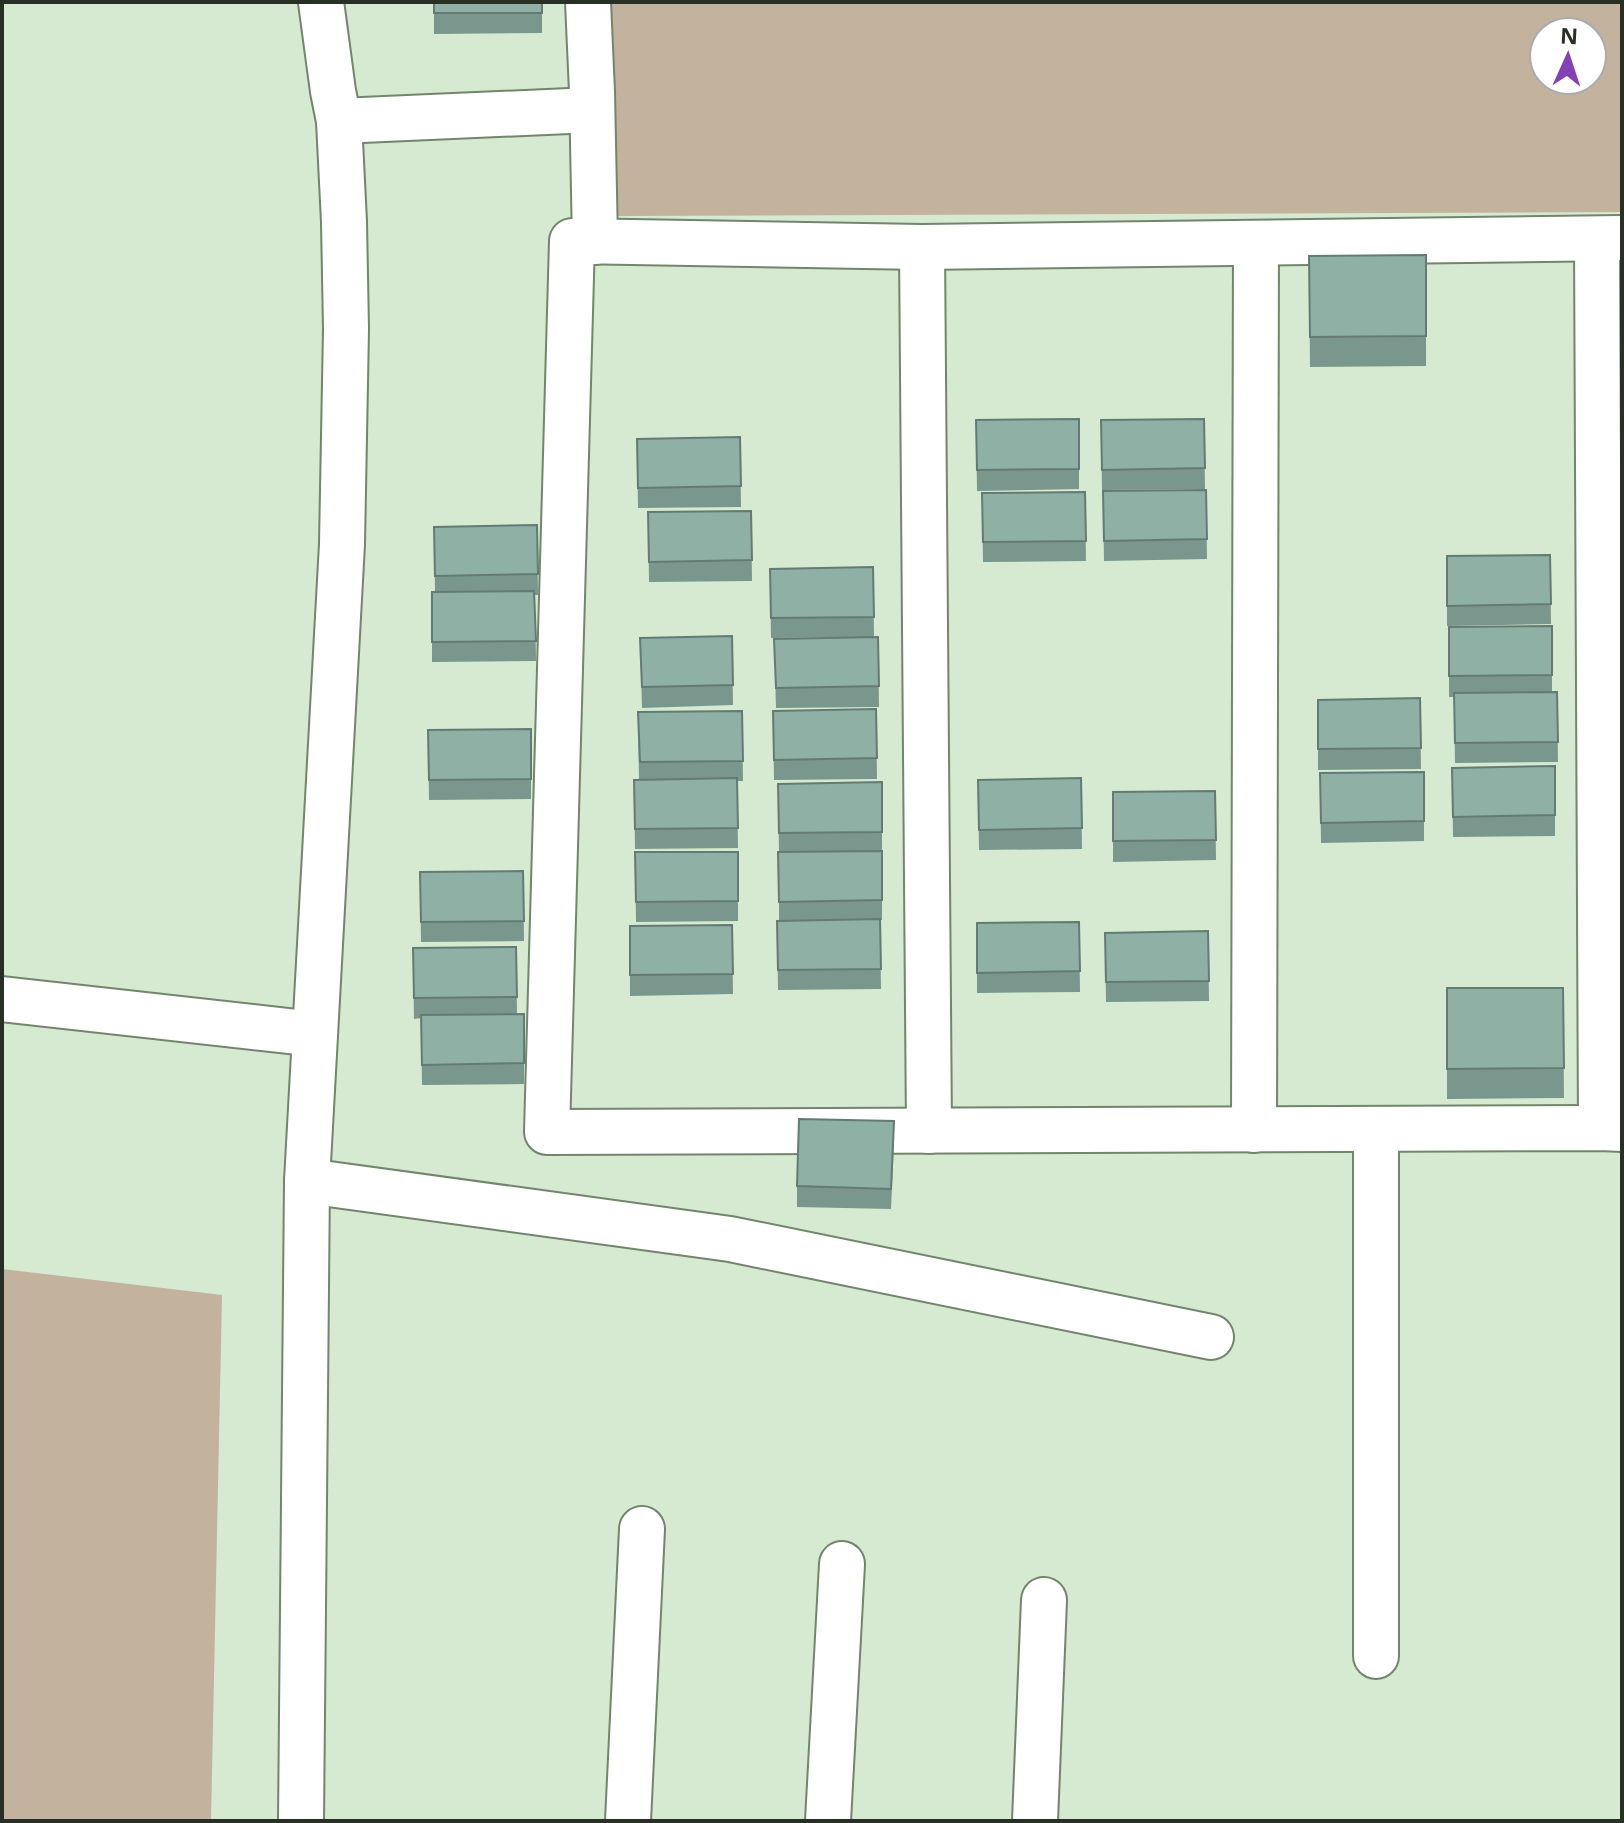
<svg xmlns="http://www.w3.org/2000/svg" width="1624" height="1823" viewBox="0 0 1624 1823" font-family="'Open Sans',sans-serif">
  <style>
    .park { fill: #c2b29e; fill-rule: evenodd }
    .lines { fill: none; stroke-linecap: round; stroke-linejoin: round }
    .street-casing { stroke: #72856d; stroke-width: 48 }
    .secondary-casing { stroke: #72856d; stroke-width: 48 }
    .street { stroke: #fff; stroke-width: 44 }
    .secondary { stroke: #fff; stroke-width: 44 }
    .wall { fill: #7a978e }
    .building { fill: #8eb0a5; stroke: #637b74; stroke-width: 2 }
  </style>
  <rect width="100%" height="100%" fill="#d5ead0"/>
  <!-- park -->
  <g class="park">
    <path d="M612 2H1622V212L613 216ZM1544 32H1592V80H1544Z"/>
    <path d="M2 1269 222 1295 211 1821H2Z"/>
  </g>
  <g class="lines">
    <defs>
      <g id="street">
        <path d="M588 2 592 92 595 242"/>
        <path d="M339 121 592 110"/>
        <path d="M1622 238 922 247 572 241 547 1132 1601 1128 1622 1129"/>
        <path d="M1597 239 1601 1128"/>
        <path d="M922 247 929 1131"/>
        <path d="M2 999 315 1034"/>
        <path d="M1254 1130 1256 243"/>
        <path d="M1376 1130V1656"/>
        <path d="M307 1181 730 1239 1211 1337"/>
        <path d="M628 1821 642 1529"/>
        <path d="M828 1821 842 1564"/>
        <path d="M1035 1821 1044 1600"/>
      </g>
      <path id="secondary" d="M301 1821 307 1181 342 544 346 329 344 222 339 121 333 91 321 2"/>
    </defs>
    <!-- street casing -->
    <use href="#street" class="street-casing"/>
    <!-- secondary casing -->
    <use href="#secondary" class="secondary-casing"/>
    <!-- street -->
    <use href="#street" class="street"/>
    <!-- secondary -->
    <use href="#secondary" class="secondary"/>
  </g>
  <!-- wall -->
  <g class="wall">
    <path d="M434 2H542V33L434 34Z"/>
    <path d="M1426 255V366L1310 367 1309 256Z"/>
    <path d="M1079 419V489L977 491 976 420Z"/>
    <path d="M1204 419 1205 489 1102 490 1101 420Z"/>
    <path d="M740 437 741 507 638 508 637 439Z"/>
    <path d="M1206 490 1207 559 1104 561 1103 491Z"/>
    <path d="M1085 492 1086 561 983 562 982 493Z"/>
    <path d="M751 511 752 581 649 582 648 512Z"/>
    <path d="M537 525 538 595H535L536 661 432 662V592H435L434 527Z"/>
    <path d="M1550 555 1551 624 1447 626V556Z"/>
    <path d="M873 567 874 637 771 638 770 569Z"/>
    <path d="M1552 626V692H1557L1558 762 1455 763 1454 697H1449V627Z"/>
    <path d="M732 636 733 705 642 708 640 638Z"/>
    <path d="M878 637 879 707 776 708 774 639Z"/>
    <path d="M1420 698 1421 769 1318 770V700Z"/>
    <path d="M876 709 877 779 774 780 773 711Z"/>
    <path d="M742 711 743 781H737L738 848 635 849 634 780H639L638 712Z"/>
    <path d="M531 729V799L429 800 428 730Z"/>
    <path d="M1555 766V836L1453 837 1452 768Z"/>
    <path d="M1424 772V841L1321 843 1320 773Z"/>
    <path d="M1081 778 1082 849 979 850 978 780Z"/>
    <path d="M882 782V920H880L881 989 778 990 777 921H779V852L778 784Z"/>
    <path d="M1215 791 1216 860 1113 862V792Z"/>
    <path d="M635 852H738V921L636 922Z"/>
    <path d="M523 871 524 941 421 942 420 872Z"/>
    <path d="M1079 922 1080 992 977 993V923Z"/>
    <path d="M732 925 733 994 630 996V926Z"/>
    <path d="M1208 931 1209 1001 1106 1002 1105 933Z"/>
    <path d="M516 947 517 1014H524V1084L422 1085 421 1018 414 1019 413 948Z"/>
    <path d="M1447 988H1563L1564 1098 1447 1099Z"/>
    <path d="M894 1142 891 1209 797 1207V1186Z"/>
  </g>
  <!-- building -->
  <g class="building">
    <rect x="434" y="2" width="108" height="11"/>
    <path d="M1426 255V336L1310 337 1309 256Z"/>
    <path d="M1079 419V469L977 470 976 420Z"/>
    <path d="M1204 419 1205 468 1102 470 1101 420Z"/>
    <path d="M740 437 741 486 638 488 637 439Z"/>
    <path d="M1206 490 1207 539 1104 541 1103 491Z"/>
    <path d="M1085 492 1086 541 983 542 982 493Z"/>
    <path d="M751 511 752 560 649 562 648 512Z"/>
    <path d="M537 525 538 574 435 576 434 527Z"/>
    <path d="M1550 555 1551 604 1447 606V556Z"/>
    <path d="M873 567 874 617 771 618 770 569Z"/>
    <path d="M534 591 536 641 432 642V592Z"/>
    <path d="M1552 626V675L1449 676V627Z"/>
    <path d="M732 636 733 685 642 687 640 638Z"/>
    <path d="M878 637 879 686 776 688 774 639Z"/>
    <path d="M1557 692 1558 742 1455 743 1454 693Z"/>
    <path d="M1420 698 1421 748 1318 749V700Z"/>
    <path d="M876 709 877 758 774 760 773 711Z"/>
    <path d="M742 711 743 761 640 762 638 712Z"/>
    <path d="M531 729V779L429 780 428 730Z"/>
    <path d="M1555 766V815L1453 817 1452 768Z"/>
    <path d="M1424 772V821L1321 823 1320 773Z"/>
    <path d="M737 778 738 828 635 829 634 780Z"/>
    <path d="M1081 778 1082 828 979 830 978 780Z"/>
    <path d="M882 782V832L779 833 778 784Z"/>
    <path d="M1215 791 1216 840 1113 841V792Z"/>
    <path d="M882 851V900L779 902 778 852Z"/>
    <path d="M635 852H738V901L636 902Z"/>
    <path d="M523 871 524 921 421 922 420 872Z"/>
    <path d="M880 919 881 969 778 970 777 921Z"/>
    <path d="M1079 922 1080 971 977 973V923Z"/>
    <path d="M732 925 733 974 630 975V926Z"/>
    <path d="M1208 931 1209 981 1106 982 1105 933Z"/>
    <path d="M516 947 517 997 414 998 413 948Z"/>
    <path d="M1447 988H1563L1564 1068 1447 1069Z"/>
    <path d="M524 1014V1063L422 1065 421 1015Z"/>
    <path d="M799 1119 894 1121 891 1189 797 1186Z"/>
  </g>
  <!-- border -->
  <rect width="1624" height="1823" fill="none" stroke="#283026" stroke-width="8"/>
  <!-- north arrow -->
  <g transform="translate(1568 56) rotate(3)"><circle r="38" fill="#ffffff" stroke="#a9aca8" stroke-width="2"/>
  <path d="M0-6L14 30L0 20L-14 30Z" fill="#8341b5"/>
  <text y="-12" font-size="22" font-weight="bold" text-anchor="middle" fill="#283026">N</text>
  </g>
</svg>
